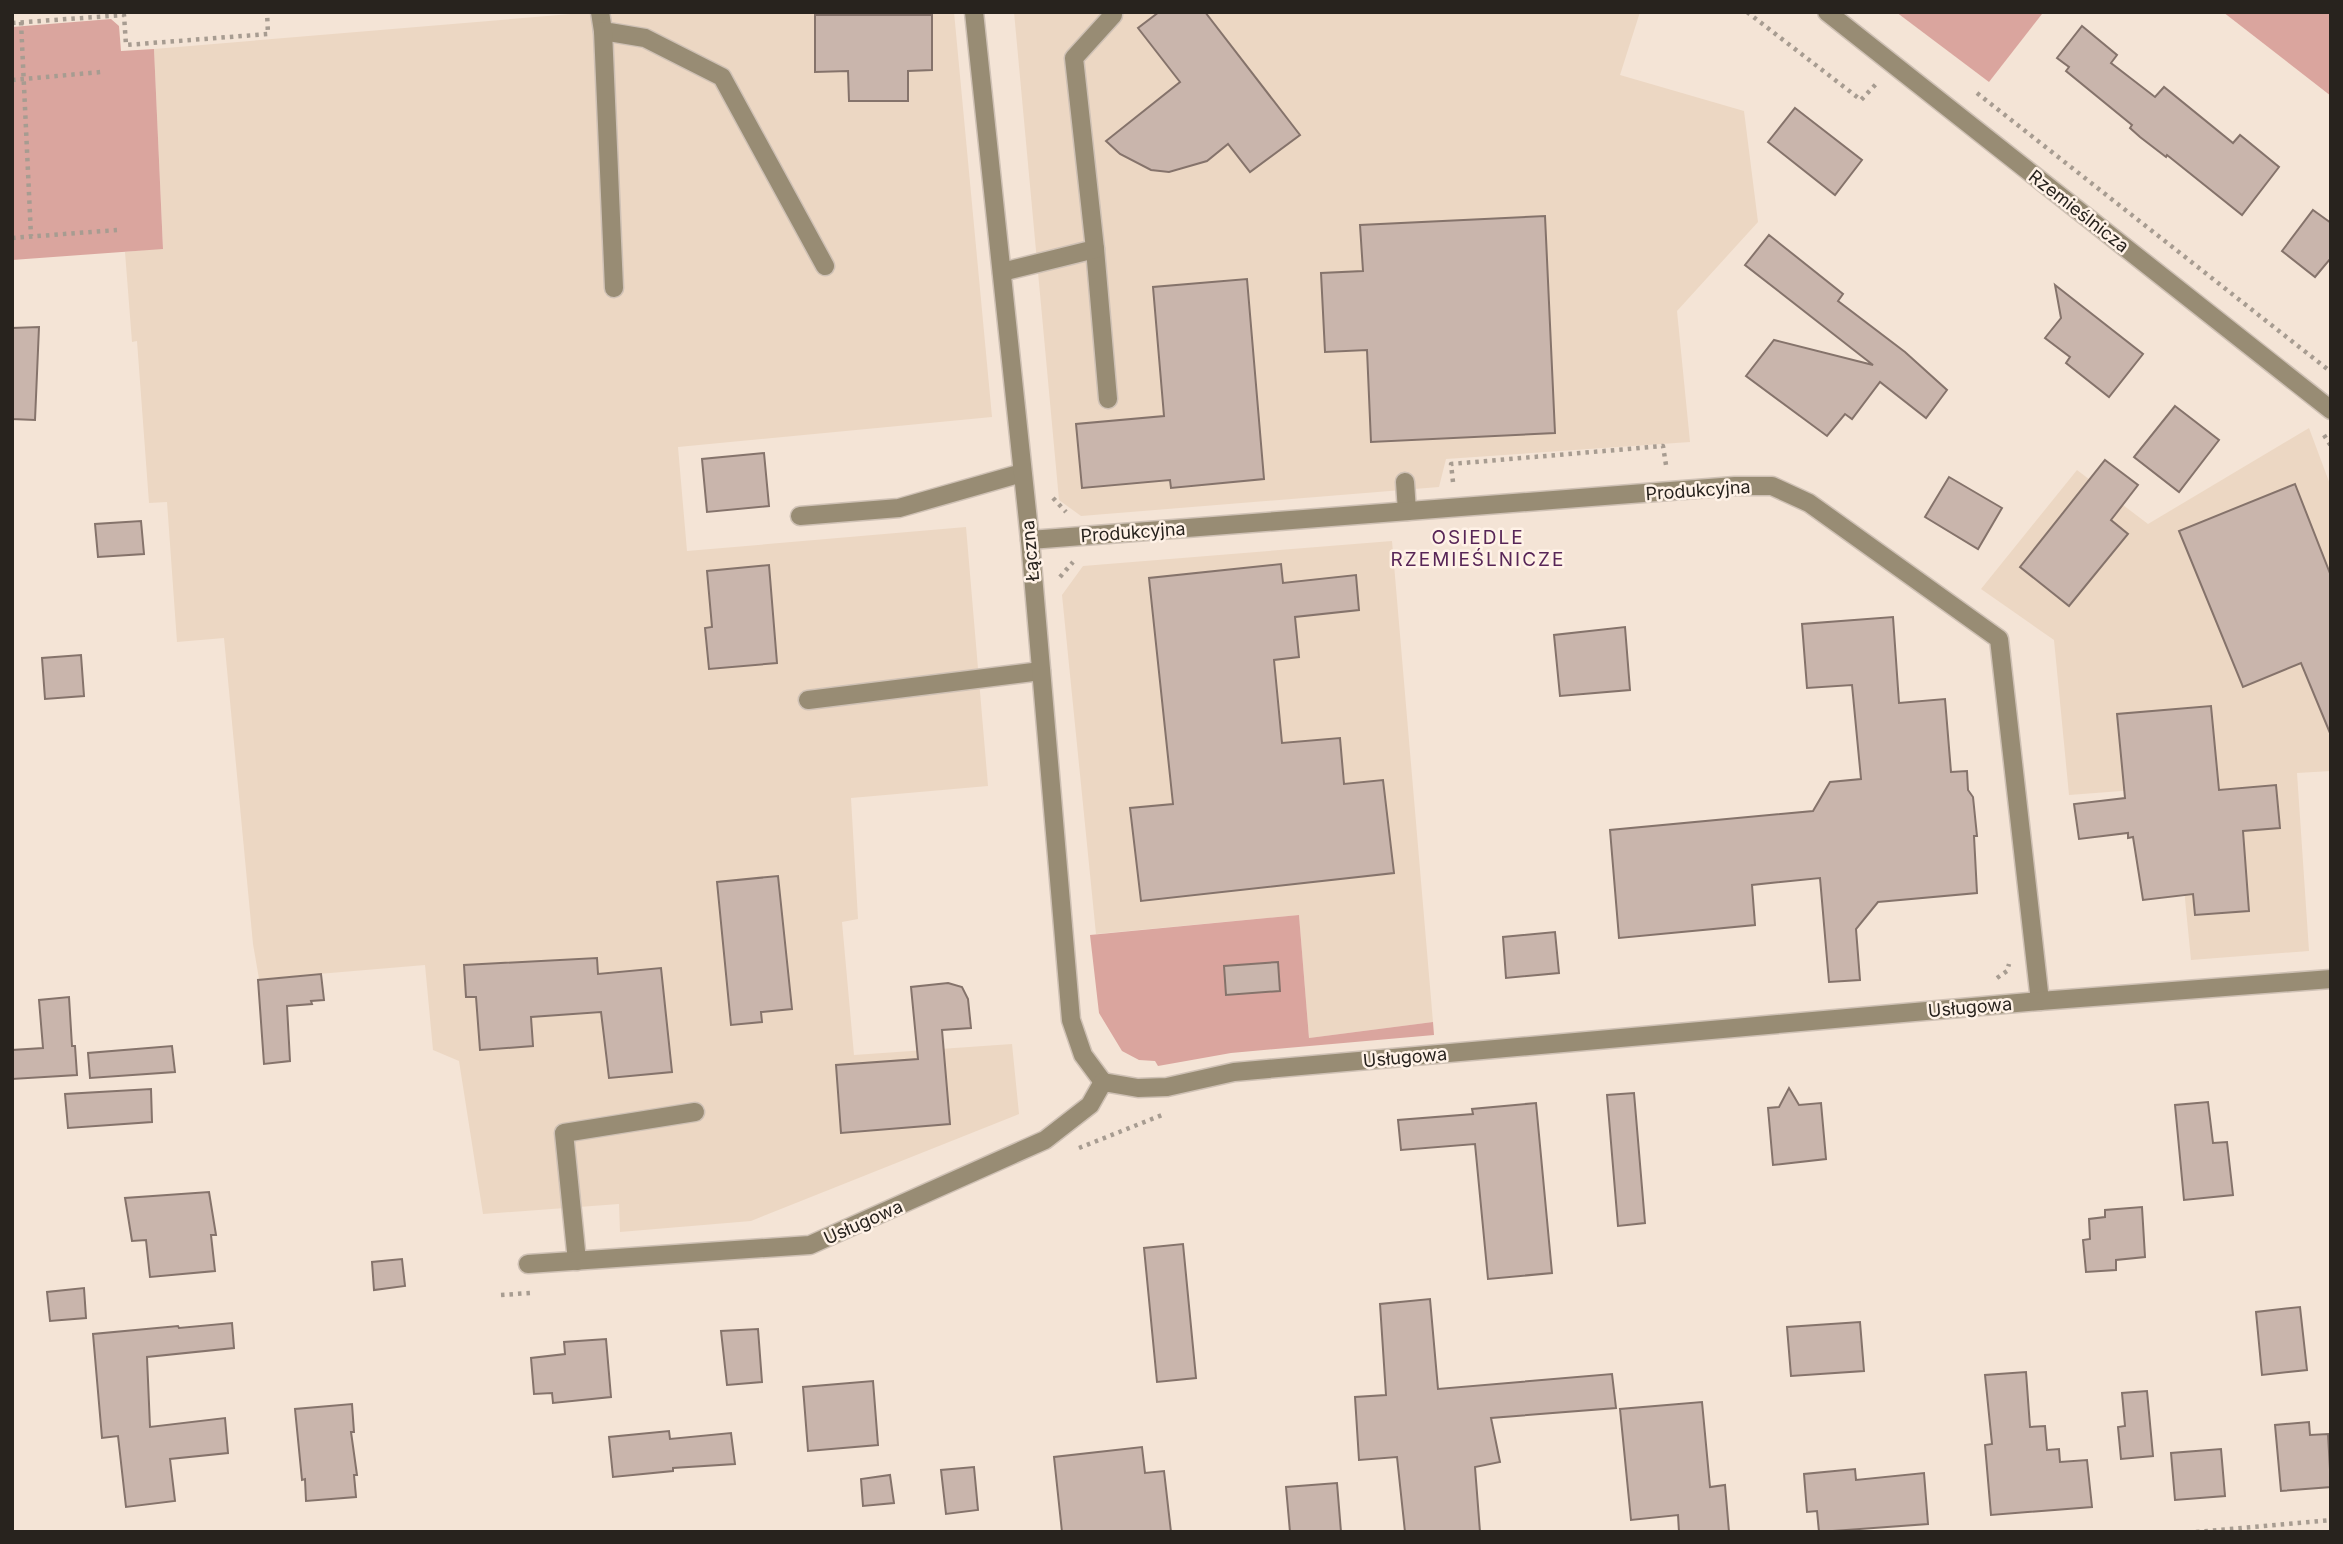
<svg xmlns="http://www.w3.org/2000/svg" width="2343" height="1544" viewBox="0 0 2343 1544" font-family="Inter,sans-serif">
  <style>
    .built { fill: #ecd7c3 }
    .green { fill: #daa59e }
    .building { fill: #c9b5ac; stroke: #85736b; stroke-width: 2 }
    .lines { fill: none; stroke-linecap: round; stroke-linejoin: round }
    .lane-casing { stroke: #cfc1b5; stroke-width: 21 }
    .street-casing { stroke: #cfc1b5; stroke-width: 21 }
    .path { stroke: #a79c91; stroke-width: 4.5; stroke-dasharray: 3.5 5; stroke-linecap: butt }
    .lane { stroke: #988c74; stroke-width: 18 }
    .street { stroke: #988c74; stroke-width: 18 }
    .labels { text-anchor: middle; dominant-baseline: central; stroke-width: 5; stroke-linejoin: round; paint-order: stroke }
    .street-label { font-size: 18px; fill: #28231e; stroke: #fff2e7 }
    .neighbourhood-label { font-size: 19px; letter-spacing: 2px; fill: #582657; stroke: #fff2e7 }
  </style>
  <rect width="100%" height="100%" fill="#f4e4d6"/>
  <!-- built -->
  <g class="built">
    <path d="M595 12H954L992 417 678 447 687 551 966 527 988 786 851 798 858 919 842 922 854 1055 1012 1044 1019 1114 751 1221 620 1232 619 1204 483 1214 459 1061 433 1050 425 965 259 979 253 944 224 638 177 642 167 502 149 503 137 341 132 342 125 252 163 248 154 49Z"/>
    <path d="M1014 12H1640L1620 75 1744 111 1758 222 1677 311 1690 442 1446 459 1439 487 1081 516 1059 500Z"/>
    <path d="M2309 428 2331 487V771L2297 773 2309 951 2191 960 2174 787 2069 795 2054 640 1981 589 2077 470 2148 524Z"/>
    <path d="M1392 541 1433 1022 1309 1038 1299 915 1096 934 1062 595 1083 566Z"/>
  </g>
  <!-- green -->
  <g class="green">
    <path d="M1896 12H2039L2042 14 1989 82Z"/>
    <path d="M2223 12H2331V96Z"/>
    <path d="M111 19 119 26 121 51 154 49 163 249 12 260V27Z"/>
    <path d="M1299 915 1309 1038 1433 1022 1434 1035 1231 1053 1158 1066 1155 1061 1139 1060 1122 1051 1099 1013 1090 935Z"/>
  </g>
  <!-- building -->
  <g class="building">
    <path d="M1159 12H1205L1300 135 1250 172 1228 144 1207 161 1169 172 1151 170 1120 154 1106 141 1180 82 1138 28Z"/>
    <path d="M815 15H932V70L908 71V101H849L848 71 815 72Z"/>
    <path d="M2082 26 2117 55 2111 63 2155 97 2164 87 2233 143 2240 135 2279 167 2242 215 2167 155 2166 157 2140 137 2130 128 2132 125 2066 71 2069 67 2057 58Z"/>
    <path d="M1795 108 1862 160 1835 195 1768 142Z"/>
    <path d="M2313 210 2331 223V258L2315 277 2282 251Z"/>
    <path d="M1545 216 1555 433 1371 442 1367 350 1325 352 1321 273 1363 271 1360 225Z"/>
    <path d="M1769 235 1843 294 1838 301 1905 352 1947 390 1926 418 1880 382 1852 419 1845 414 1827 436 1746 376 1774 340 1873 365 1745 265Z"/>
    <path d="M1247 279 1264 479 1171 488 1170 480 1082 488 1076 424 1164 416 1153 287Z"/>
    <path d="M2055 285 2143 354 2109 397 2066 363 2070 357 2045 338 2061 318Z"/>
    <path d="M39 327 35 420 12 419V328Z"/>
    <path d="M2175 406 2219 440 2179 492 2134 457Z"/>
    <path d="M764 453 769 506 707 512 702 459Z"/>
    <path d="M2105 460 2138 485 2111 520 2128 534 2069 606 2020 567Z"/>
    <path d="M1949 477 2002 508 1978 549 1925 517Z"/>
    <path d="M2295 484 2331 576 2330 733 2301 663 2243 687 2179 531Z"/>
    <path d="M141 521 144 554 98 557 95 524Z"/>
    <path d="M1281 564 1283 583 1356 575 1359 610 1295 617 1299 657 1274 660 1282 743 1340 738 1344 784 1383 780 1394 873 1141 901 1130 808 1173 804 1149 578Z"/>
    <path d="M769 565 777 663 709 669 705 628 712 627 707 571Z"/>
    <path d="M1893 617 1899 703 1945 699 1951 772 1967 771 1968 790 1973 797 1977 836H1974L1977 893 1878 902 1856 929 1860 980 1829 982 1820 878 1752 885 1755 925 1619 938 1610 830 1813 811 1830 782 1861 779 1852 685 1807 688 1802 624Z"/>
    <path d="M1625 627 1630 690 1560 696 1554 635Z"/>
    <path d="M81 655 84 696 45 699 42 658Z"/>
    <path d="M2211 706 2219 790 2276 785 2280 828 2243 831 2249 911 2195 915 2193 894 2143 900 2133 837 2128 838V833L2079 839 2074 804 2125 798 2117 714Z"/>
    <path d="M778 876 792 1009 761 1012 762 1022 731 1025 717 882Z"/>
    <path d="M1555 932 1559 973 1506 978 1503 937Z"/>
    <path d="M597 958 598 974 661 968 672 1072 609 1078 601 1012 531 1017 533 1046 480 1050 476 997H466L464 965Z"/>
    <path d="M1278 962 1280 991 1226 995 1224 966Z"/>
    <path d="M321 974 324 1000 311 1001 312 1004 287 1006 290 1061 264 1064 258 980Z"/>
    <path d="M948 983 962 987 968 999 971 1028 942 1030 950 1124 841 1133 836 1065 918 1059 911 987Z"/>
    <path d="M69 997 72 1046H75L77 1075 12 1079V1050L43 1048 39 1000Z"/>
    <path d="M172 1046 175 1072 90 1078 88 1053Z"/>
    <path d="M1789 1088 1799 1105 1821 1103 1826 1159 1773 1165 1768 1108 1779 1107Z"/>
    <path d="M151 1089 152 1122 68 1128 65 1094Z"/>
    <path d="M1634 1093 1645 1223 1618 1226 1607 1095Z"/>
    <path d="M2208 1102 2213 1143 2227 1142 2233 1195 2184 1200 2175 1105Z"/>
    <path d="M1536 1103 1552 1273 1488 1279 1475 1144 1401 1150 1398 1120 1473 1114 1472 1109Z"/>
    <path d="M209 1192 216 1235H211L215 1271 150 1277 146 1240 132 1241 125 1198Z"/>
    <path d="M2142 1207 2145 1257 2116 1260V1270L2086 1272 2083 1240 2090 1239 2089 1219 2105 1217V1210Z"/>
    <path d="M1183 1244 1196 1378 1157 1382 1144 1248Z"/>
    <path d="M402 1259 405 1286 374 1290 372 1262Z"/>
    <path d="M84 1288 86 1318 50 1321 47 1292Z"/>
    <path d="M1430 1299 1438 1389 1612 1374 1616 1408 1491 1418 1500 1462 1475 1467 1480 1532H1405L1397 1457 1359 1460 1355 1397 1386 1395 1380 1304Z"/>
    <path d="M2300 1307 2307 1370 2262 1375 2256 1312Z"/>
    <path d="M1860 1322 1864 1371 1791 1376 1787 1327Z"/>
    <path d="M232 1323 234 1348 147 1357 150 1427 225 1418 228 1453 170 1459 175 1501 126 1507 118 1436 102 1438 93 1334 178 1326 179 1328Z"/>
    <path d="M758 1329 762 1382 727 1385 721 1331Z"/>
    <path d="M606 1339 611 1397 553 1403 552 1393 534 1394 531 1358 565 1354 564 1342Z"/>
    <path d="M2026 1372 2030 1427 2045 1426 2047 1450 2059 1449 2060 1462 2087 1460 2092 1507 1991 1515 1985 1445 1992 1444 1985 1375Z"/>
    <path d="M873 1381 878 1445 808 1451 803 1387Z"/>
    <path d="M2147 1391 2153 1456 2121 1459 2118 1427 2125 1426 2122 1393Z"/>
    <path d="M1702 1402 1710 1487 1725 1485 1729 1532H1679L1678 1515 1631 1520 1620 1409Z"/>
    <path d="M352 1404 354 1432H351L357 1475H354L356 1497 306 1501 305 1479 302 1480 295 1409Z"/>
    <path d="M2309 1422 2310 1435 2328 1434 2331 1487 2281 1491 2275 1425Z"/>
    <path d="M669 1431 670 1439 731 1433 735 1464 673 1468V1471L613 1477 609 1437Z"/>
    <path d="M1142 1447 1145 1473 1164 1471 1171 1532H1062L1054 1457Z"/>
    <path d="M2221 1449 2225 1496 2175 1500 2171 1453Z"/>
    <path d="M974 1467 978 1510 946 1514 941 1470Z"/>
    <path d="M1855 1469 1856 1480 1924 1473 1928 1524 1819 1532 1817 1511 1807 1512 1804 1474Z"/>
    <path d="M890 1475 894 1503 863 1506 861 1479Z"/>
    <path d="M1337 1483 1341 1532H1290L1286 1487Z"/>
  </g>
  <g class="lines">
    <defs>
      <g id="lane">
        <path d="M600 12 603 31 645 38 722 77 825 266"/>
        <path d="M603 31 614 288"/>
        <path d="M1095 249 1108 399"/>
        <path d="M1002 272 1095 249 1074 58 1113 15"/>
        <path d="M1405 482 1407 511"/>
        <path d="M800 516 899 508 1022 473"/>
        <path d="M808 700 1041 671"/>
        <path d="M577 1261 564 1133 695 1112"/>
      </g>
      <g id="street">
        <path d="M974 12 1030 540 1071 1020 1083 1055 1103 1082"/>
        <path d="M1827 12 2331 410"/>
        <path d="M1030 540 1735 486H1772L1809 503 1999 639 2040 1001"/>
        <path d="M528 1264 810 1245 1045 1140 1090 1105 1103 1082 1138 1088 1167 1087 1234 1072 2040 1001 2331 979"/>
      </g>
    </defs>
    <!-- lane casing -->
    <use href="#lane" class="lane-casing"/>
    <!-- street casing -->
    <use href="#street" class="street-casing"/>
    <!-- path -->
    <g class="path">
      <path d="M1747 12 1861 100 1877 83"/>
      <path d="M21 22 31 236"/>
      <path d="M12 23 124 15 126 45 268 34 267 12"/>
      <path d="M12 80 101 72"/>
      <path d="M1977 93 2331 372"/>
      <path d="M12 238 117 230"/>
      <path d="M2324 435 2331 446"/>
      <path d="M1453 482 1451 464 1663 446 1666 465"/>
      <path d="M1053 498 1066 512"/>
      <path d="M1060 577 1073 562"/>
      <path d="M1997 978 2007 971 2009 964"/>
      <path d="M1079 1148 1162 1115"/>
      <path d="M501 1295 530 1293"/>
      <path d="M2196 1532 2331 1520"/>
    </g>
    <!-- lane -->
    <use href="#lane" class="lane"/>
    <!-- street -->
    <use href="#street" class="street"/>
  </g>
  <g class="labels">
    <!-- street labels -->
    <g class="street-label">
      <text transform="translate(2079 211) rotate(38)">Rzemieślnicza</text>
      <text transform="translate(1698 490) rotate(-4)">Produkcyjna</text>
      <text transform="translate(1133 532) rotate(-4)">Produkcyjna</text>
      <text transform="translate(1030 551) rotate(-95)">Łączna</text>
      <text transform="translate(1970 1007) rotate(-5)">Usługowa</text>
      <text transform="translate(1405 1057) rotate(-5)">Usługowa</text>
      <text transform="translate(863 1222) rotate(-24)">Usługowa</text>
    </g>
    <!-- neighbourhood labels -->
    <g class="neighbourhood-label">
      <text x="1478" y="537">OSIEDLE<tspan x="1478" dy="22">RZEMIEŚLNICZE</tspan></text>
    </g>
  </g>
  <!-- border -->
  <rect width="2343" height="1544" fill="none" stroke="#28231e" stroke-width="28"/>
</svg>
